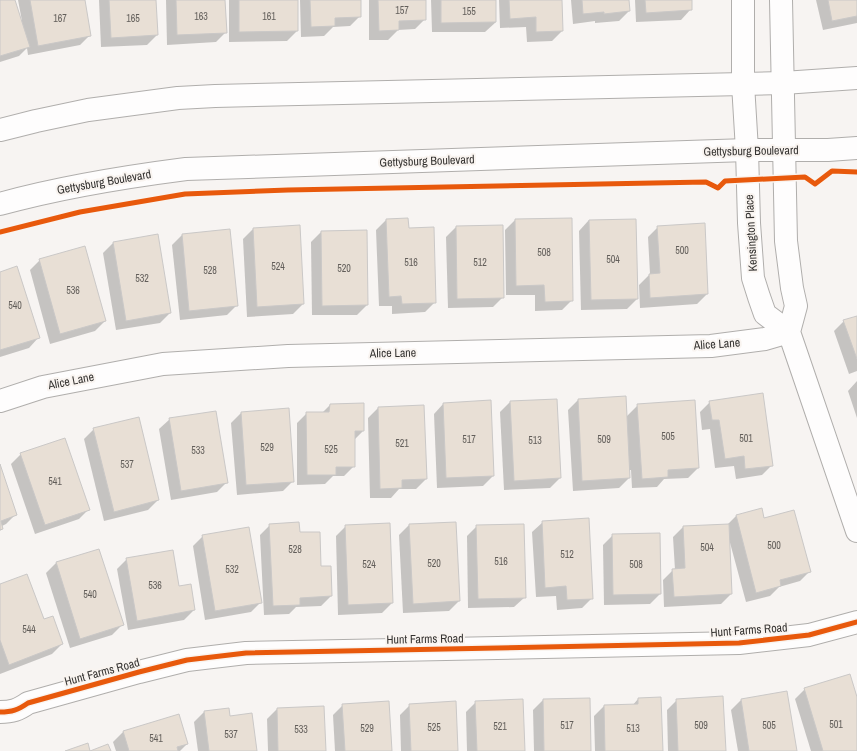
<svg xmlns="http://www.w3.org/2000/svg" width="857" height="751" viewBox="0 0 857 751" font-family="'Archivo Narrow',sans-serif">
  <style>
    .shadow { fill: #0003 }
    .building { fill: #e8dfd5; stroke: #cac8c7 }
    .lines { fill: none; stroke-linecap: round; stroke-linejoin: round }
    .street-casing { stroke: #b0aeac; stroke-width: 24 }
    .secondary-casing { stroke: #b0aeac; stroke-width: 24 }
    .street { stroke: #fefdfd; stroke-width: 22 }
    .secondary { stroke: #fefdfd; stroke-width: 22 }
    .cycleway-casing { stroke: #f9f4f0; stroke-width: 8 }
    .cycleway { stroke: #e8590c; stroke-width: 5 }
    .labels { text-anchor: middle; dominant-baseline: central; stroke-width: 4; stroke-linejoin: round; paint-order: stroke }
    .number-label { font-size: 10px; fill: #625e5a }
    .street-label { font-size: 12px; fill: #353331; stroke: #f9f4f0 }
  </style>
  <rect width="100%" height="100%" fill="#f7f4f2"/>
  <!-- shadow -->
  <g class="shadow">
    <path d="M0 0H14L21 21H22L18 0H83L90 35 80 45 28 55 27 48 19 56 0 62Z"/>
    <path d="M99 0H155L157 35 147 45 101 47Z"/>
    <path d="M166 0H224L226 32 216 42 167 45Z"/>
    <path d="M229 0H297V31L287 41 229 42Z"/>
    <path d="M300 0H360V16L350 26 333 27 324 36 301 37Z"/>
    <path d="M369 0H425V19L415 29 398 30 388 40H369Z"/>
    <path d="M431 0H495L496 22 485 32H432Z"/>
    <path d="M499 0H561L562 31 552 41 527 42 526 27 500 28Z"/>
    <path d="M571 0H628L629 11 619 21 595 23V21L573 24Z"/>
    <path d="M635 0H691V9L681 20 636 22Z"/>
    <path d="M816 0H857V23L823 30Z"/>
    <path d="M386 220 408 229 435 302 425 312 392 314V306H379L376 230Z"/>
    <path d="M515 220 572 300 562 310 535 311V295H506L505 230Z"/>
    <path d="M589 220H635L637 299 627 309 581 310 579 231Z"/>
    <path d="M299 226 303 304 293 314 247 317 243 239 253 229Z"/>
    <path d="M456 227 503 297 493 307 448 308 446 237Z"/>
    <path d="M658 227 707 294 697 304 640 308 639 285 650 274 648 237Z"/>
    <path d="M229 230 237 305 227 315 180 320 172 245 182 235Z"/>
    <path d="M321 232 367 305 357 315H312L311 242Z"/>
    <path d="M113 243 170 313 160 323 116 330 103 253Z"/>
    <path d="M40 260 105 321 95 331 50 344 30 270Z"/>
    <path d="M0 273 39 337 29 348 0 357Z"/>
    <path d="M857 317V371L849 374 834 331 844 321Z"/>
    <path d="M857 381V418L848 391Z"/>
    <path d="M578 400 626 417 638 405 698 468 688 478 664 479 657 487 632 488 631 470H629V478L619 488 573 491 568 410Z"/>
    <path d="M510 402 560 478 550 488 504 490 500 412Z"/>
    <path d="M710 402 772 465 762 475 736 479 734 466 715 468 710 429 702 430 700 412Z"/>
    <path d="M444 403 493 476 483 486 437 488 434 414Z"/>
    <path d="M330 405 363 431 354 440V466L344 476H333L325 484 297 485V423L307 413H322Z"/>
    <path d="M378 408 426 479 416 489H399L391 498H370L368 418Z"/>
    <path d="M288 409 293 481 283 491 237 495 231 423 241 413Z"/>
    <path d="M170 419 227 482 217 492 171 500 159 429Z"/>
    <path d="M94 429 158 500 148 510 104 521 84 439Z"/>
    <path d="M21 454 89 509 79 519 35 534 11 464Z"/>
    <path d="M0 467 16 514 6 524 2 526V528L0 531Z"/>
    <path d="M761 509 764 519 810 571 800 581 779 587 770 596 746 602 729 539 731 594 721 604 664 607 663 580 673 570H675L673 537 683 527 727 525 736 516Z"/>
    <path d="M543 522 592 598 582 608 557 610 556 596 536 597 532 532Z"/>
    <path d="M389 524 392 603 382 613 338 615 336 536 346 526Z"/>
    <path d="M270 525 299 533 320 567 331 596 321 606 296 607 289 614 264 615 260 535Z"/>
    <path d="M409 525 459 601 449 611 403 613 399 535Z"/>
    <path d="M477 526 525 597 514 607 468 608 467 536Z"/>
    <path d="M613 535 660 594 650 604 604 605 603 545Z"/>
    <path d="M203 536 261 602 251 612 205 620 193 546Z"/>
    <path d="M99 550 122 625 112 635 70 648 46 573 56 563Z"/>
    <path d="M127 559 194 610 184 620 128 630 117 569Z"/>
    <path d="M0 585 43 620 62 644 52 654 0 674Z"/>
    <path d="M805 689 857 701V751H811L795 699Z"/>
    <path d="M638 699 662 751H595L594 716 604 706H632Z"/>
    <path d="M543 700 590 751H534L533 710Z"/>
    <path d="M677 700 725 751H668L667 710Z"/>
    <path d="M741 700 796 751H738L731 710Z"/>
    <path d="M476 702 524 751H467L466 712Z"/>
    <path d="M343 705 391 751H335L333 715Z"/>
    <path d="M410 705 457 751H401L400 715Z"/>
    <path d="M277 709 325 751H268L267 719Z"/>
    <path d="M204 712 229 718 256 751H198L194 722Z"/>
    <path d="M179 716 187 744 180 751H116L113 742 123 732Z"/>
  </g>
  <!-- building -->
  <g class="building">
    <path d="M0 0H15L30 47 0 56Z"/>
    <path d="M30 0H85L91 36 38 46Z"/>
    <path d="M109 0H156L158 35 111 38Z"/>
    <path d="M176 0H225L227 33 177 35Z"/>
    <path d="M239 0H298V31L239 32Z"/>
    <path d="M310 0H361V17L335 18V26L311 27Z"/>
    <path d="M378 0H426V20L399 21V30L379 31Z"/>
    <path d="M441 0H496V22L441 23Z"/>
    <path d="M509 0H562L563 31 536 32V17L510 19Z"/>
    <path d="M582 0H629L630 11 604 14V12L583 14Z"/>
    <path d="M645 0H692V10L646 13Z"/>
    <path d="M828 0H857V16L832 21Z"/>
    <path d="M408 218 409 228 434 227 436 303 402 304 401 296 389 297 386 219Z"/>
    <path d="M572 218 573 301 545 302 544 285 516 286 515 219Z"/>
    <path d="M636 219 638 299 591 300 589 220Z"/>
    <path d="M705 223 708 294 650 298 649 274 660 273 657 226Z"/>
    <path d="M300 225 304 304 257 307 253 228Z"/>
    <path d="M503 225 504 298 457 299 456 226Z"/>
    <path d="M230 229 238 306 189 311 182 234Z"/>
    <path d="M367 230 368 305 322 306 321 231Z"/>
    <path d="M158 234 171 313 126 321 113 242Z"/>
    <path d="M85 246 106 321 60 334 39 259Z"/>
    <path d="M17 266 40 338 0 350V272Z"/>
    <path d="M857 316V359L843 320Z"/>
    <path d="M763 393 773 466 745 469 744 456 725 459 719 420H712L709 401Z"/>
    <path d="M626 396 630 478 582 481 578 399Z"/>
    <path d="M557 399 561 478 514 481 510 401Z"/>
    <path d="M491 400 494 476 446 478 443 403Z"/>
    <path d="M695 400 699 468 668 470V477L642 479 637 404Z"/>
    <path d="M364 403V431H355V467H336V475H307L306 412H329L330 404Z"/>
    <path d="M424 405 427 479 402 480V488L380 489 378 407Z"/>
    <path d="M289 408 294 482 246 485 241 412Z"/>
    <path d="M216 411 228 483 181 491 169 418Z"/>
    <path d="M139 417 159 500 114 512 93 428Z"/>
    <path d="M65 438 90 510 45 525 20 453Z"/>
    <path d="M0 464 17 515 1 521 3 529 0 530Z"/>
    <path d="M762 508 764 518 794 510 811 572 780 580 781 586 756 593 736 515Z"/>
    <path d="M589 518 593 599 567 600 566 586 545 588 542 521Z"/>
    <path d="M299 522 300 532H320L321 566H331L332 596 300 598V605L273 606 269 524Z"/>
    <path d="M456 522 460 601 413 604 409 524Z"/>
    <path d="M390 523 393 603 348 605 345 525Z"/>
    <path d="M524 524 526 598 478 599 476 525Z"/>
    <path d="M729 524 732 594 674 597 672 569 685 568 683 526Z"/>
    <path d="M249 527 262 603 215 611 202 535Z"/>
    <path d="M660 533 661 594 613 595 612 534Z"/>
    <path d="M99 549 124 625 80 639 56 562Z"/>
    <path d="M173 550 179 586 191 584 195 610 137 621 126 558Z"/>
    <path d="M27 574 44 619 53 616 63 644 9 665 0 640V584Z"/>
    <path d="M850 674 857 697V751H823L804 688Z"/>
    <path d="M787 691 797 751H749L741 699Z"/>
    <path d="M723 696 726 751H678L676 699Z"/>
    <path d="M661 697 663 751H605L604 705 638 704V698Z"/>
    <path d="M590 698 591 751H544L543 699Z"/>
    <path d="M523 699 525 751H477L475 701Z"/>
    <path d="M389 701 392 751H345L342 704Z"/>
    <path d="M456 701 458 751H411L409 704Z"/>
    <path d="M324 706 326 751H278L277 708Z"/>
    <path d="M229 708 230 716 252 713 257 751H209L204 711Z"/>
    <path d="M179 714 188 744 177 747 178 751H129L123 731Z"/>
    <path d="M88 743 90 751 108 744 111 751H65Z"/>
  </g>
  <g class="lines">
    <defs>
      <g id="street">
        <path d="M743 0V84L747 150 749 223 753 278 759 297 765 314 789 332"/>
        <path d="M781 0 786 241 792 288 796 306 789 332 857 531"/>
        <path d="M0 401 43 387 163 364 288 356 711 346 765 339 789 332"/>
        <path d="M0 712C12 712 18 710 28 703L139 672 187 660 246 653 739 643 809 635 857 622"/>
      </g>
      <g id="secondary">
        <path d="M0 130 36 121 88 110 178 98 215 96 743 84 783 83 857 78"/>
        <path d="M0 204C61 187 124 177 186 169L747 150H828L857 148"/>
      </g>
    </defs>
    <!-- street casing -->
    <use href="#street" class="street-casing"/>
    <!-- secondary casing -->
    <use href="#secondary" class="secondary-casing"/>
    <!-- street -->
    <use href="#street" class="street"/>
    <!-- secondary -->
    <use href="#secondary" class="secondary"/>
    <defs>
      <g id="cycleway">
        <path d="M0 232 80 212 185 194 288 190 706 182 718 188 725 181 805 177 815 184 832 171 857 172"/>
        <path d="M0 712C12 712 18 710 28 703L139 672 187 660 246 653 739 643 809 635 857 622"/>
      </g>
    </defs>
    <!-- cycleway casing -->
    <use href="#cycleway" class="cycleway-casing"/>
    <!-- cycleway -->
    <use href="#cycleway" class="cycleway"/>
  </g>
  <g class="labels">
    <!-- number labels -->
    <g class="number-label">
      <text x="402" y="10">157</text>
      <text x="469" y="11">155</text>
      <text x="201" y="16">163</text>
      <text x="269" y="16">161</text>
      <text x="60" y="18">167</text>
      <text x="133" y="18">165</text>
      <text x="682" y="250">500</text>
      <text x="544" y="252">508</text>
      <text x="613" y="259">504</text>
      <text x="411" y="262">516</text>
      <text x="480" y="262">512</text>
      <text x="278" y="266">524</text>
      <text x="344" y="268">520</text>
      <text x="210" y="270">528</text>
      <text x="142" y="278">532</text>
      <text x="73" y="290">536</text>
      <text x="15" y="305">540</text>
      <text x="668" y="436">505</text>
      <text x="746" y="438">501</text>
      <text x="469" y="439">517</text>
      <text x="604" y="439">509</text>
      <text x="535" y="440">513</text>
      <text x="402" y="443">521</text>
      <text x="267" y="447">529</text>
      <text x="331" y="449">525</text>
      <text x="198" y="450">533</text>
      <text x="127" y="464">537</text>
      <text x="55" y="481">541</text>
      <text x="774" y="545">500</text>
      <text x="707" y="547">504</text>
      <text x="295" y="549">528</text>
      <text x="567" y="554">512</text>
      <text x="501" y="561">516</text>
      <text x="434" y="563">520</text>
      <text x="369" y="564">524</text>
      <text x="636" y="564">508</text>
      <text x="232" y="569">532</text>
      <text x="155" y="585">536</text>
      <text x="90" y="594">540</text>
      <text x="29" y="629">544</text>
      <text x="836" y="724">501</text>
      <text x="567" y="725">517</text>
      <text x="701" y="725">509</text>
      <text x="769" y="725">505</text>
      <text x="500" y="726">521</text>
      <text x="434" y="727">525</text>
      <text x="367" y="728">529</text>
      <text x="633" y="728">513</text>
      <text x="301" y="729">533</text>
      <text x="231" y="734">537</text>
      <text x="156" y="738">541</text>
    </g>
    <!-- street labels -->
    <g class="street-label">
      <text transform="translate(751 151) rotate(-1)">Gettysburg Boulevard</text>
      <text transform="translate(427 161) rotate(-2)">Gettysburg Boulevard</text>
      <text transform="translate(104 182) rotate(-10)">Gettysburg Boulevard</text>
      <text transform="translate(751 233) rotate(-93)">Kensington Place</text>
      <text transform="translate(717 344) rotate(-4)">Alice Lane</text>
      <text transform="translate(393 353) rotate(-1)">Alice Lane</text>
      <text transform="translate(71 381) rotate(-11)">Alice Lane</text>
      <text transform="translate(749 630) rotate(-4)">Hunt Farms Road</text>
      <text transform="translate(425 639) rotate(-1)">Hunt Farms Road</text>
      <text transform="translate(102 672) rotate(-15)">Hunt Farms Road</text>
    </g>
  </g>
</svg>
